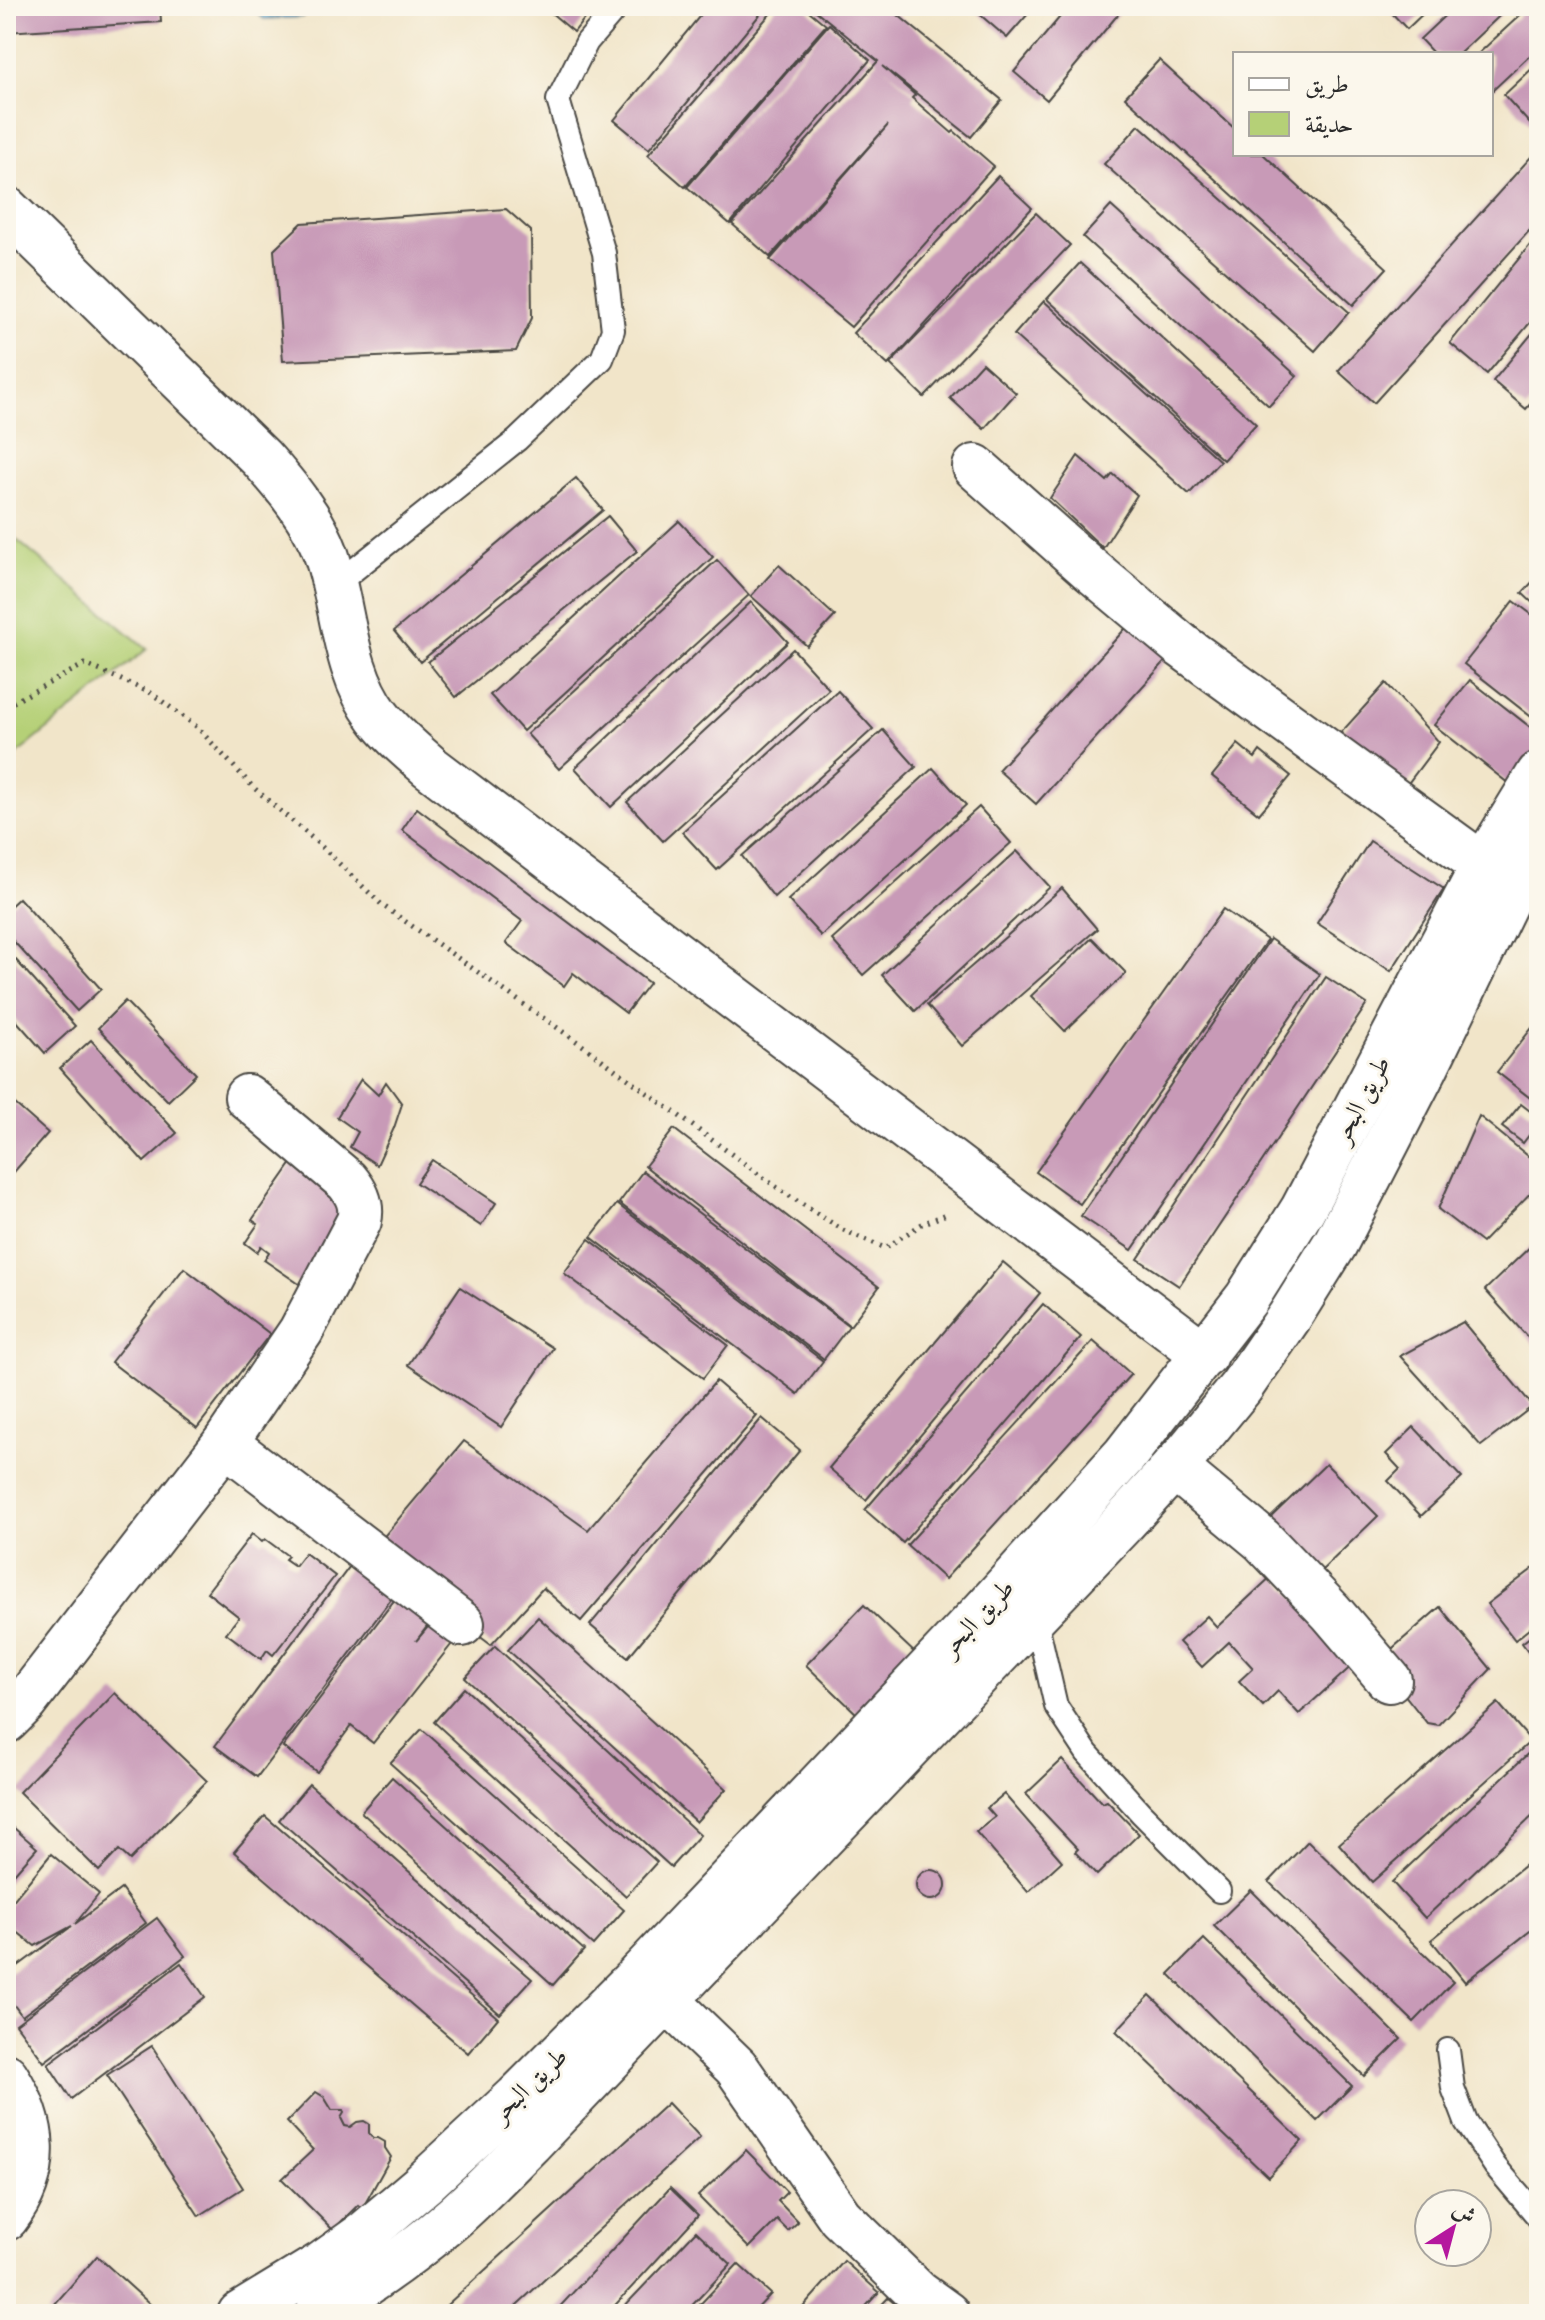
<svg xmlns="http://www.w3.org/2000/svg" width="1545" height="2320" viewBox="0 0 1545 2320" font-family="'EB Garamond',Amiri,serif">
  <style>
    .green { fill: #b5d077; stroke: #707e51; stroke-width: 2 }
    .water { fill: #63b3de; stroke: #476f84; stroke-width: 2 }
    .building { fill: #c89ab7 }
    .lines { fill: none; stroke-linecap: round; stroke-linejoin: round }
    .lane-casing { stroke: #494743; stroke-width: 26 }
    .street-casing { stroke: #494743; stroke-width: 48 }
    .highway-casing { stroke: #494743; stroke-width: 48 }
    .path { stroke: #494743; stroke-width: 5; stroke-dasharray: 2 6; stroke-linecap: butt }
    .lane { stroke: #fff; stroke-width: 22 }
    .street { stroke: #fff; stroke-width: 44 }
    .highway { stroke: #fff; stroke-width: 44 }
    .labels { text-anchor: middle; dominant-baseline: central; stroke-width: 6; stroke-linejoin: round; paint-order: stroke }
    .street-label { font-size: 26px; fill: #2b2b2b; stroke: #fbf7ec }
  </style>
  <rect width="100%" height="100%" fill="#fbf7ec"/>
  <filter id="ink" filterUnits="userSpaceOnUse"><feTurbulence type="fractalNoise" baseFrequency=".0125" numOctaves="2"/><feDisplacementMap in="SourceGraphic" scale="16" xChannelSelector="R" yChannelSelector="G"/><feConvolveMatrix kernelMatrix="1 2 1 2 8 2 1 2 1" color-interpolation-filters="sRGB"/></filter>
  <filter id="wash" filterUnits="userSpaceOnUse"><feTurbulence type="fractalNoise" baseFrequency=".006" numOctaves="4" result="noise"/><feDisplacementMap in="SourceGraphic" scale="32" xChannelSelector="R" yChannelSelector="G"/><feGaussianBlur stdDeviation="1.8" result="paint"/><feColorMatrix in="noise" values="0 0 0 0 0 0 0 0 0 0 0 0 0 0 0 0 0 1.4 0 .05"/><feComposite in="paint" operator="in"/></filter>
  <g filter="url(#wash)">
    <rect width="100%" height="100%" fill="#f1e5c9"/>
    <!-- green -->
    <path class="green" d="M6 531 147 649 6 763Z"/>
    <!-- water -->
    <path class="water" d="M249 6H313L303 17 264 19Z"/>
    <g id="blocks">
      <!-- building -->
      <g class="building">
        <path d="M6 6H160L161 22 6 32Z"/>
        <path d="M543 6H594L574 32Z"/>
        <path d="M708 6H767L649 149 614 120Z"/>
        <path d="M777 6H803L826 25 685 187 648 155Z"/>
        <path d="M810 6H887L1002 100 971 137 882 66 915 95 912 98 952 133 954 131 994 166 851 327 770 260 888 125 770 257 732 224 878 61Z"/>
        <path d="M970 6H1035L1007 38Z"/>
        <path d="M1069 6H1125L1047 100 1014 72Z"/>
        <path d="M1385 6H1431L1407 29Z"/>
        <path d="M1455 6H1510L1459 54H1434L1420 39Z"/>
        <path d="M1530 6H1539V47L1491 92V54H1478Z"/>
        <path d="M829 24 870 60 730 224 687 187Z"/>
        <path d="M1159 60 1235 129V154H1263L1387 268 1353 305 1125 97Z"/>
        <path d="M1539 62V116L1530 124 1504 95Z"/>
        <path d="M1139 125 1349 312 1315 351 1104 164Z"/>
        <path d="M1539 148V220L1374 403 1338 371Z"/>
        <path d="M998 176 1032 208 888 365 853 333Z"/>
        <path d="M1111 206 1297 376 1269 406 1083 237Z"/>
        <path d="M506 209 531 231 532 318 516 351 283 361 274 250 302 223Z"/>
        <path d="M1036 213 1070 245 924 397 890 364Z"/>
        <path d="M1539 234V312L1487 374 1450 343Z"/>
        <path d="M1080 263 1256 424 1223 460 1047 299Z"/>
        <path d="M1044 301 1220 461 1189 494 1014 335Z"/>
        <path d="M1539 325V394L1526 409 1493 381Z"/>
        <path d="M982 363 1016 393 984 429 950 398Z"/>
        <path d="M1078 456 1107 481 1113 474 1137 495 1103 548 1050 498Z"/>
        <path d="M576 478 603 510 420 662 394 631Z"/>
        <path d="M608 516 637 551 456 697 428 662Z"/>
        <path d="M679 521 713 557 523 731 490 695Z"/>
        <path d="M717 560 749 595 559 769 527 734Z"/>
        <path d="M779 565 835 616 807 646 751 596Z"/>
        <path d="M1539 575V609L1522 593Z"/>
        <path d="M1514 601 1539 620V723L1464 664Z"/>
        <path d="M751 602 788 642 611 807 575 768Z"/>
        <path d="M1133 620 1171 655 1036 804 998 770Z"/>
        <path d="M793 649 829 689 663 841 627 802Z"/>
        <path d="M1470 680 1539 734V754L1513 787 1434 725Z"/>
        <path d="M1386 683 1439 742 1403 790 1336 738Z"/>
        <path d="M838 691 873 729 717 870 682 832Z"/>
        <path d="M883 730 916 767 774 897 742 856Z"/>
        <path d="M1238 744 1255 758 1260 751 1291 776 1259 814 1212 776Z"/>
        <path d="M933 768 966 805 821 936 788 900Z"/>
        <path d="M979 807 1011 843 863 975 832 940Z"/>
        <path d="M417 808 649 983 626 1013 573 973 564 986 506 943 522 921 402 830Z"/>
        <path d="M1370 841 1444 889 1391 971 1317 923Z"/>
        <path d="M1017 851 1050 887 915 1011 882 975Z"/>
        <path d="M1062 888 1097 929 962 1046 927 1005Z"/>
        <path d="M19 898 101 989 77 1011 6 933V910Z"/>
        <path d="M1223 909 1267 940 1080 1204 1036 1172Z"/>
        <path d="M1092 938 1126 973 1065 1031 1031 996Z"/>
        <path d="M1270 939 1320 974 1132 1250 1081 1216Z"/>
        <path d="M6 949 75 1026 45 1053 6 1009Z"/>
        <path d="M1326 977 1367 1004 1179 1286 1138 1259Z"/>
        <path d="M125 1001 196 1074 168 1101 98 1028Z"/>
        <path d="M1539 1019V1105L1497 1072Z"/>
        <path d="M91 1040 177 1133 144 1162 60 1068Z"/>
        <path d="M361 1079 378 1095 386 1082 402 1104 394 1128 377 1165 350 1147 358 1132 337 1117Z"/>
        <path d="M14 1103 48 1133 6 1181V1112Z"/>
        <path d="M1521 1104 1539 1118V1122L1523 1143 1502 1127Z"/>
        <path d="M1479 1116 1539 1165V1184L1482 1243 1438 1209Z"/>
        <path d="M674 1129 879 1287 850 1326 645 1166Z"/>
        <path d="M299 1153 350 1194 308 1290 264 1260 269 1252 261 1246 257 1252 245 1243 258 1224 252 1220Z"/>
        <path d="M432 1160 496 1203 481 1226 416 1183Z"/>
        <path d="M643 1171 849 1326 824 1359 619 1203Z"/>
        <path d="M617 1204 823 1361 798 1394 591 1237Z"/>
        <path d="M589 1239 728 1345 703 1378 564 1273Z"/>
        <path d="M1533 1244 1539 1250V1350L1485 1290Z"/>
        <path d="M1003 1262 1040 1293 866 1500 829 1468Z"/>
        <path d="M184 1268 270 1334 197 1428 111 1362Z"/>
        <path d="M460 1287 553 1348 501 1427 408 1365Z"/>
        <path d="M1043 1304 1081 1337 903 1543 865 1510Z"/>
        <path d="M1463 1322 1533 1406 1481 1446 1400 1356Z"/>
        <path d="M1093 1341 1131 1374 945 1579 907 1545Z"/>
        <path d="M716 1381 757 1416 581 1621 543 1588 491 1645 370 1553 464 1441 588 1530Z"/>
        <path d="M762 1418 800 1450 628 1657 590 1625Z"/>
        <path d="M1414 1427 1462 1478 1421 1516 1388 1481 1400 1469 1386 1454Z"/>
        <path d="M1326 1464 1378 1516 1318 1574 1266 1522Z"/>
        <path d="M252 1534 262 1542 265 1539 288 1556 285 1559 295 1566 305 1553 335 1576 273 1655 267 1650 261 1659 226 1633 239 1617 207 1592Z"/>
        <path d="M359 1554 401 1586 257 1777 215 1746Z"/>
        <path d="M1539 1564V1621L1515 1640 1487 1604Z"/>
        <path d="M1274 1574 1356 1662 1299 1714 1278 1691 1263 1706 1239 1681 1253 1668 1229 1642 1202 1667 1179 1642 1207 1616 1217 1627Z"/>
        <path d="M399 1594 432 1620 416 1641 432 1622 455 1640 373 1743 351 1726 317 1772 283 1747Z"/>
        <path d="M864 1605 917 1655 859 1716 806 1665Z"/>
        <path d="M1440 1607 1491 1669 1438 1725 1427 1723 1378 1661Z"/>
        <path d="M538 1617 726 1789 696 1822 508 1650Z"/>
        <path d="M1539 1630V1666L1522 1643Z"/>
        <path d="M495 1646 700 1835 671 1867 465 1678Z"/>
        <path d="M464 1688 657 1862 626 1896 434 1722Z"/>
        <path d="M115 1693 207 1781 130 1860 119 1850 99 1871 19 1792Z"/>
        <path d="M1498 1703 1531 1741 1372 1882 1339 1844Z"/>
        <path d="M422 1729 624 1910 593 1945 390 1763Z"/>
        <path d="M1536 1746 1539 1749V1810L1425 1918 1392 1882Z"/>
        <path d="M1062 1760 1102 1803 1107 1801 1139 1834 1097 1875 1075 1852 1078 1849 1026 1794Z"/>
        <path d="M392 1777 584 1950 553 1985 361 1812Z"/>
        <path d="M309 1784 532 1979 500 2014 279 1820Z"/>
        <path d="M1004 1794 1062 1861 1028 1892 976 1832 995 1817 987 1808Z"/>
        <path d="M265 1816 498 2018 468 2053 234 1852Z"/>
        <path d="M6 1821 37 1848 6 1883Z"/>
        <path d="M1308 1841 1453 1982 1414 2022 1269 1882Z"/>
        <path d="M51 1854 99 1894 75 1924 121 1889 146 1923 22 2016 6 1994V1975L72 1926 35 1946 6 1923V1909Z"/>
        <path d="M1539 1854V1924L1465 1982 1431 1940Z"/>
        <circle cx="931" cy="1885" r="15"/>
        <path d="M1251 1890 1401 2039 1364 2076 1214 1926Z"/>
        <path d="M157 1918 185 1956 44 2062 16 2024Z"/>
        <path d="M1204 1939 1352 2086 1317 2121 1169 1974Z"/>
        <path d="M181 1963 205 1997 71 2099 48 2064Z"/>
        <path d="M1150 1995 1302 2141 1268 2177 1116 2031Z"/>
        <path d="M152 2046 243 2188 199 2216 107 2075Z"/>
        <path d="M316 2092 324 2097 332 2110H343L344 2113 341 2118 345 2126 350 2127 357 2122 364 2121 369 2124V2133L373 2138H378L385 2142V2148L391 2157 362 2209 358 2205 333 2230 282 2179 313 2150 287 2122Z"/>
        <path d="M668 2103 700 2137 507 2314H437Z"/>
        <path d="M746 2150 787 2192 778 2201 798 2222 788 2231 777 2220 749 2248 698 2196Z"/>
        <path d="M670 2188 698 2215 607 2314H553Z"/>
        <path d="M696 2231 731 2264 684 2314H617Z"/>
        <path d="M97 2256 161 2314H46Z"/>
        <path d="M844 2261 879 2292 859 2314H797Z"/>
        <path d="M738 2264 771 2294 752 2314H691Z"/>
        <path d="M888 2298 907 2314H873Z"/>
      </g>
    </g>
  </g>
  <g filter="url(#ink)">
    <use href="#blocks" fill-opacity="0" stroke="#494743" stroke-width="2"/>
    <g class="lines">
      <defs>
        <g id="lane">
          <path d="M334 586 517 440 602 359 613 330 604 253 558 100 587 42 618 6"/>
          <path d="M1035 1615 1056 1706 1087 1753 1141 1813 1219 1891"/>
          <path d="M1448 2050 1453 2088 1466 2122 1495 2166 1539 2218"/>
        </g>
        <g id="street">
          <path d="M6 209 261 458C286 486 313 518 326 554 344 606 343 670 378 716 392 735 412 751 430 767L1205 1355"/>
          <path d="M975 467 1091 570 1182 646 1513 887"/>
          <path d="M225 1443 462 1624"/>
          <path d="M1174 1467 1262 1540 1331 1612 1389 1680"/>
          <path d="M6 1721 25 1702 225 1443 301 1331 359 1221C363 1205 357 1193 347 1181L247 1097"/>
          <path d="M640 1974 736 2067 840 2217 918 2293 947 2314"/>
          <path d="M6 2076C36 2122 42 2172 6 2218"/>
        </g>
        <g id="highway">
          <path d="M240 2314 322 2264 364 2234 423 2184 517 2097 640 1974 983 1612 1125 1455 1247 1298 1303 1209 1484 864 1539 774"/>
          <path d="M318 2314C366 2286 412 2253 454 2217 480 2194 505 2168 530 2143L1123 1523 1186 1454 1241 1387 1290 1316 1335 1244 1425 1069 1513 887 1539 844"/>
        </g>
      </defs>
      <!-- lane casing -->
      <use href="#lane" class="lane-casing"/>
      <!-- street casing -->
      <use href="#street" class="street-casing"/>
      <!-- highway casing -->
      <use href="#highway" class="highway-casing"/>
      <!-- path -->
      <path class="path" d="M6 706 85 664 151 693 197 727 254 788 320 845 382 905 582 1045 786 1194 843 1230 885 1248 922 1224 949 1213"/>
      <!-- lane -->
      <use href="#lane" class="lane"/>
      <!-- street -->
      <use href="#street" class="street"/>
      <!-- highway -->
      <use href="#highway" class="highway"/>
    </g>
  </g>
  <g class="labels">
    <!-- street labels -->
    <g class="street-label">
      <text transform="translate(1361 1099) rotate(-62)">طريق البحر</text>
      <text transform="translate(977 1617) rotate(-47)">طريق البحر</text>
      <text transform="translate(529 2084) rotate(-44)">طريق البحر</text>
    </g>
  </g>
  <!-- margin -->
  <rect width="1545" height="2320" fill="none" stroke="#fbf7ec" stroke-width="32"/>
  <!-- legend -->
  <rect x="1233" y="52" width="260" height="104" fill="#fbf7ec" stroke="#a8a59f" stroke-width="2"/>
  <rect x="1249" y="78" width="40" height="12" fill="#ffffff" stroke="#a8a59f" stroke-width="2"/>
  <text x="1305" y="92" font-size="24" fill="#2b2b2b">طريق</text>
  <rect x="1249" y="112" width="40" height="24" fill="#b5d077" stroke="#a8a59f" stroke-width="2"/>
  <text x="1305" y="132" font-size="24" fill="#2b2b2b">حديقة</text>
  <!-- north arrow -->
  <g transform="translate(1453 2228) rotate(36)"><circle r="38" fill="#fbf7ec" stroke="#a8a59f" stroke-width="2"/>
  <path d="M0-6L14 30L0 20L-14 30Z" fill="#b5179e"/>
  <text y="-12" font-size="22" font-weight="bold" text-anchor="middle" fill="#2b2b2b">ش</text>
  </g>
</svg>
